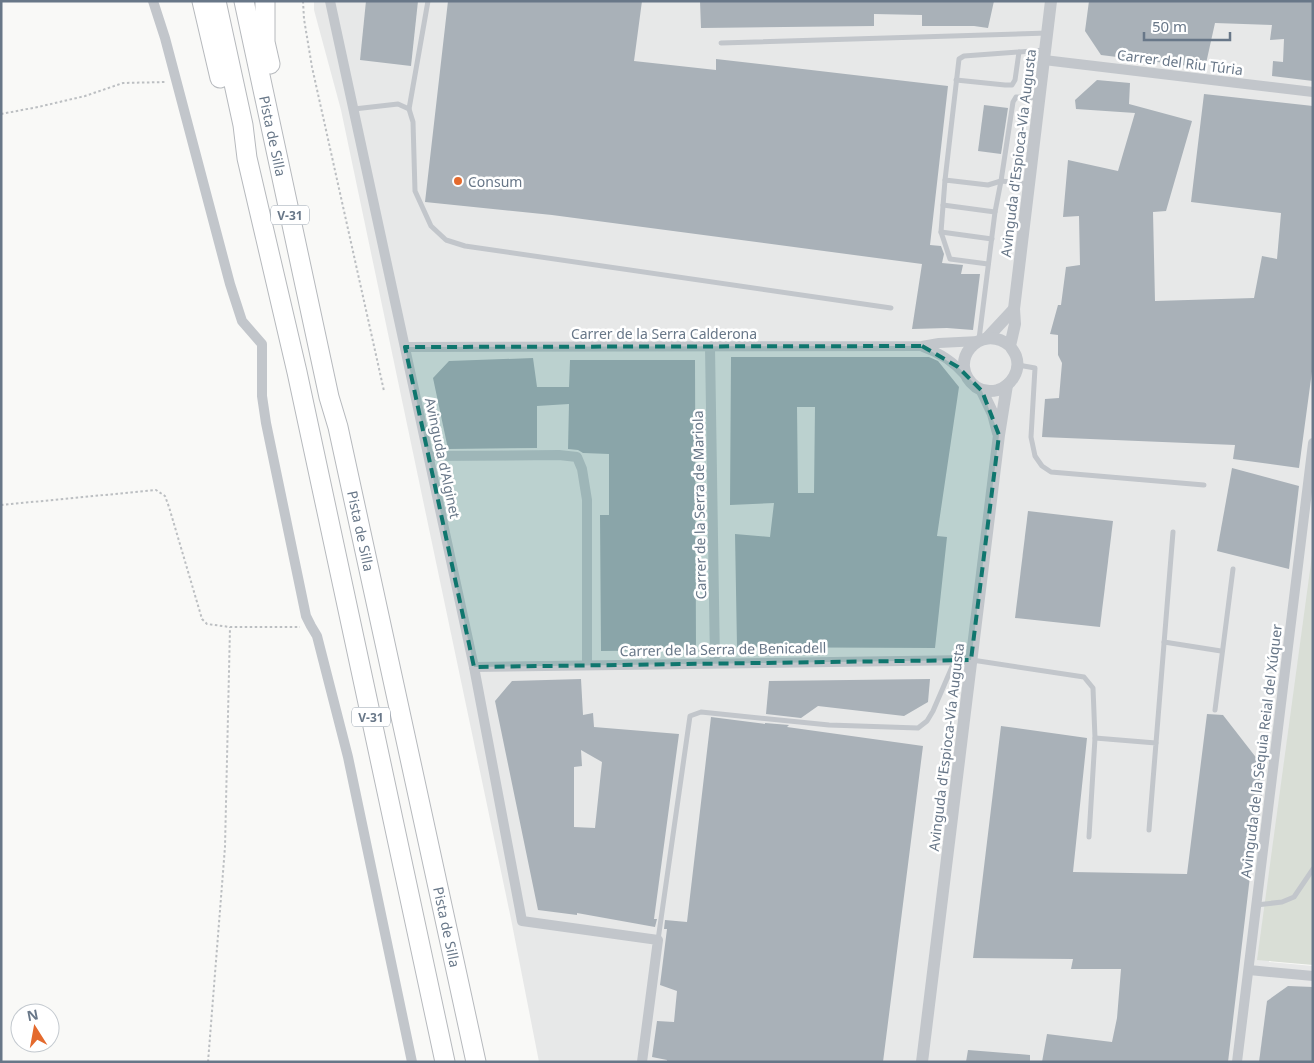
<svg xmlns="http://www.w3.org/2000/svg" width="1314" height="1063" viewBox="0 0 1314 1063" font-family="'Noto Sans',sans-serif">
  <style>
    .built { fill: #e7e8e8 }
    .green { fill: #d9ded6 }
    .building { fill: #a9b1b8; fill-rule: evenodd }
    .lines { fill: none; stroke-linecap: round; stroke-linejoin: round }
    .motorway-casing { stroke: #b6b9bd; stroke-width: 21 }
    .path { stroke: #bcbfc2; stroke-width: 2; stroke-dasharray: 2.5 2.5; stroke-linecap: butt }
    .service { stroke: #c2c6cb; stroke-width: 5 }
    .minor { stroke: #c2c6cb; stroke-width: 10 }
    .tertiary { stroke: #c2c6cb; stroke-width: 12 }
    .motorway { stroke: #fff; stroke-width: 19 }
    .marked { fill: #0f766e; fill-opacity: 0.2; stroke: #0f766e; stroke-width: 4; stroke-dasharray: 10 6; stroke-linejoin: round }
    .poi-dot { fill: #e46a2d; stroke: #fff; stroke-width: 2 }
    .labels { text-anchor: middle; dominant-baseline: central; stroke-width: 5; stroke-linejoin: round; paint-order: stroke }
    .shield { fill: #fff; stroke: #95a0ac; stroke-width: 1 }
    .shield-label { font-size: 12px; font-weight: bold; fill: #687788 }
    .street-label { font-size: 14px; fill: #687788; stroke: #fff }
    .poi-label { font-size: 14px; fill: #687788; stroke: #fff; text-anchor: start }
  </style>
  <rect width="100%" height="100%" fill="#f9f9f7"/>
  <!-- built -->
  <path class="built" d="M314 1H1313V638L1269 962 1313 966V1062H539L511 919 341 110 314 10Z"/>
  <!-- green -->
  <path class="green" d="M1313 548V965L1257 960Z"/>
  <!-- building -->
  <g class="building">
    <path d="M366 1H418L411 66 360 60Z"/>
    <path d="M448 1H642L634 61 716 70V59L948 86 930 245 941 246 944 254 942 263 963 265 961 274H980L973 330 947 328 912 329 922 264 552 215 425 202Z"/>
    <path d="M700 1H994L988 28 974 26H922V15L874 14V26L701 28Z"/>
    <path d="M1089 1H1313V81L1272 76 1273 61 1283 62 1284 39 1270 40 1272 25 1215 23 1205 68 1101 55 1085 31Z"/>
    <path d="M1097 80 1130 83 1129 104 1192 121 1166 211 1153 212 1155 301 1254 298 1262 256 1277 259 1281 213 1191 202 1204 94 1313 106V364L1299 468 1233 459 1235 445 1042 437 1045 399 1059 398 1062 363 1058 355V335L1050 334 1058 305H1061L1066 267 1080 265 1079 216 1063 217 1068 160 1118 171 1135 113 1076 109 1075 100Z"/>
    <path d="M984 105 1008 108 1001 154 978 151Z"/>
    <path d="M731 357H929L938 361 959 387 937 536 947 537 935 648 737 647 735 534 770 537 774 503 730 505ZM797 407H815L814 493H798Z"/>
    <path d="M533 358 537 387H569L570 360H695L696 650 601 651 600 515H609V454L583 453 578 450 568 449 569 404 537 406V448L448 449 433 378 449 361Z"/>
    <path d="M1232 468 1299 486 1289 569 1217 551Z"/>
    <path d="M1028 511 1113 521 1100 627 1015 618Z"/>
    <path d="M581 679 583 715 593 713 594 727 679 734 654 919H657L655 927 577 913V915L538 910 495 701 512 681ZM581 750 602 762 595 828 574 827V767L582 766Z"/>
    <path d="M930 679 928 702 904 716 818 706 801 718 766 714 769 681Z"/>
    <path d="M1207 714 1223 715 1265 769 1253 868H1251L1228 1062H1042L1047 1034 1112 1042 1117 1018 1121 969H1071L1073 959 973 958 1001 726 1087 738 1073 872 1187 874Z"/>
    <path d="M711 717 765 724V723L789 725 787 727 923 746 883 1062H667V1060L652 1057 657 1021 674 1022 677 991 660 985 667 929H664L665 920 687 922Z"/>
    <path d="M1288 986 1313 987V1062H1259L1267 1001Z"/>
    <path d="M968 1050 1030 1055V1062H966Z"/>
  </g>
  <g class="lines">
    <defs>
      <g id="motorway">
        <path d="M202 1 220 78"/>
        <path d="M216 1 243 125 247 158 297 372 445 1062"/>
        <path d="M244 1 329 397 338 427 476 1062"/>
        <path d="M265 1V42L270 64"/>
      </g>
    </defs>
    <!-- motorway casing -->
    <use href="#motorway" class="motorway-casing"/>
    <!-- path -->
    <g class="path">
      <path d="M303 1 304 19 312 67 384 391"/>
      <path d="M1 114 38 107 85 96 123 83 166 82"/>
      <path d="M1 505 156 490 165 496 169 507 202 619 207 624 230 627H300"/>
      <path d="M208 1062 225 847 230 627"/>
    </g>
    <!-- service -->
    <g class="service">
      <path d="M721 43 1048 33"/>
      <path d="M956 80 1005 85H1012L1015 80 1019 52"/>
      <path d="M354 109 398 104 409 109 413 122 415 191 431 226 446 240 465 246 891 308"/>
      <path d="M409 109 428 1"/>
      <path d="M945 180 959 59 964 56 1045 50"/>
      <path d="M943 205 995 212"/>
      <path d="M941 232 992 239"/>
      <path d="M988 264 950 259 941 232 945 180 988 185 1001 181 1029 184"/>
      <path d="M979 339 995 212 1001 181 1013 102 1016 97 1039 98"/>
      <path d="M1018 365 1035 368 1031 437 1035 456 1042 466 1051 472 1204 485"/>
      <path d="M1164 642 1221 651"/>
      <path d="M972 660 1084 677 1093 688 1095 738 1089 837"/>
      <path d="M1215 710 1233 569"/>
      <path d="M1095 738 1156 743 1149 830"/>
      <path d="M1156 743 1173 532"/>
      <path d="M1256 905 1282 902 1294 897 1313 869"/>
      <path d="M658 940 690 716 701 712 829 725 918 728 927 721 933 711 955 660"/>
    </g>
    <!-- minor -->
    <g class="minor">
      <path d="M153 1 165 38 230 284 242 321 262 344V396L266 423 306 616 311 626 317 636 348 757 412 1062"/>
      <path d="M330 1 474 667 522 921 658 940 642 1062"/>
      <path d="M1044 60 1313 92"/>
      <path d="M405 347 922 346 939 343 979 341"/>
      <path d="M710 347 715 663"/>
      <path d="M923 347C941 353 954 362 966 376"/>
      <path d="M429 456 559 455 577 457 582 469 587 500V664"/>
      <path d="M474 667 971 660"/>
      <path d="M1249 970 1313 976"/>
      <path d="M1237 1062 1313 443"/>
    </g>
    <!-- tertiary -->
    <g class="tertiary">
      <path d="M987 338 1014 309"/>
      <path d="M1010 346C980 321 945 363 976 387 982 391 990 392 998 390 1012 385 1021 370 1016 356 1015 353 1012 349 1010 346L1015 324 1014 309 1051 1"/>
      <path d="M982 391 993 414 998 433"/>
      <path d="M922 1062 999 435 1007 385"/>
    </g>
    <!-- motorway -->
    <use href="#motorway" class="motorway"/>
  </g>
  <!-- marked area -->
  <path class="marked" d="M922 346 958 367 982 391 999 435 971 660 474 667 405 347Z"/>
  <!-- markers -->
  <circle class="poi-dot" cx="458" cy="181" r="5"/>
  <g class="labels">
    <!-- shield labels -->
    <g class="shield">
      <rect x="271" y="205.5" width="38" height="19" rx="4"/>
      <rect x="352" y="707.5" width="38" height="19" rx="4"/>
    </g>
    <g class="shield-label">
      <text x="290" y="215">V-31</text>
      <text x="371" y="717">V-31</text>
    </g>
    <!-- street labels -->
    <g class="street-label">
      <text transform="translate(1180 62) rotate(7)">Carrer del Riu Túria</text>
      <text transform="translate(273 136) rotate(78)">Pista de Silla</text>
      <text transform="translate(1018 153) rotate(-83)">Avinguda d'Espioca-Vía Augusta</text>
      <text x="664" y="333">Carrer de la Serra Calderona</text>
      <text transform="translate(443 458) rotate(78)">Avinguda d'Alginet</text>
      <text transform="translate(699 505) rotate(-91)">Carrer de la Serra de Mariola</text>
      <text transform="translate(361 531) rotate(78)">Pista de Silla</text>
      <text transform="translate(723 649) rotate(-1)">Carrer de la Serra de Benicadell</text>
      <text transform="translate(946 747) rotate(-83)">Avinguda d'Espioca-Vía Augusta</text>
      <text transform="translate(1261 751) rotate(-83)">Avinguda de la Sèquia Reial del Xúquer</text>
      <text transform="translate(447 927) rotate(78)">Pista de Silla</text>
    </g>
    <!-- poi labels -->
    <g class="poi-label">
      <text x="468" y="181">Consum</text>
    </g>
  </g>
  <!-- border -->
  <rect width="1314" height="1063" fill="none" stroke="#687788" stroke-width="5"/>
  <!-- north arrow -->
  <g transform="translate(35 1028) rotate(349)"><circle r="24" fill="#ffffff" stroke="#c3c9cf"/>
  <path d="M0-4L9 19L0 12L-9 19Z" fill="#e46a2d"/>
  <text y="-8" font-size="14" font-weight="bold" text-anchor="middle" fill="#687788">N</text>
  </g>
  <!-- scale -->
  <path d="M1144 32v8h86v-8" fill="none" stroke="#687788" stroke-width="2.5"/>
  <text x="1152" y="32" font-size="15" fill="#687788" stroke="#ffffff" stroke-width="4" paint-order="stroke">50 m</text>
</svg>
